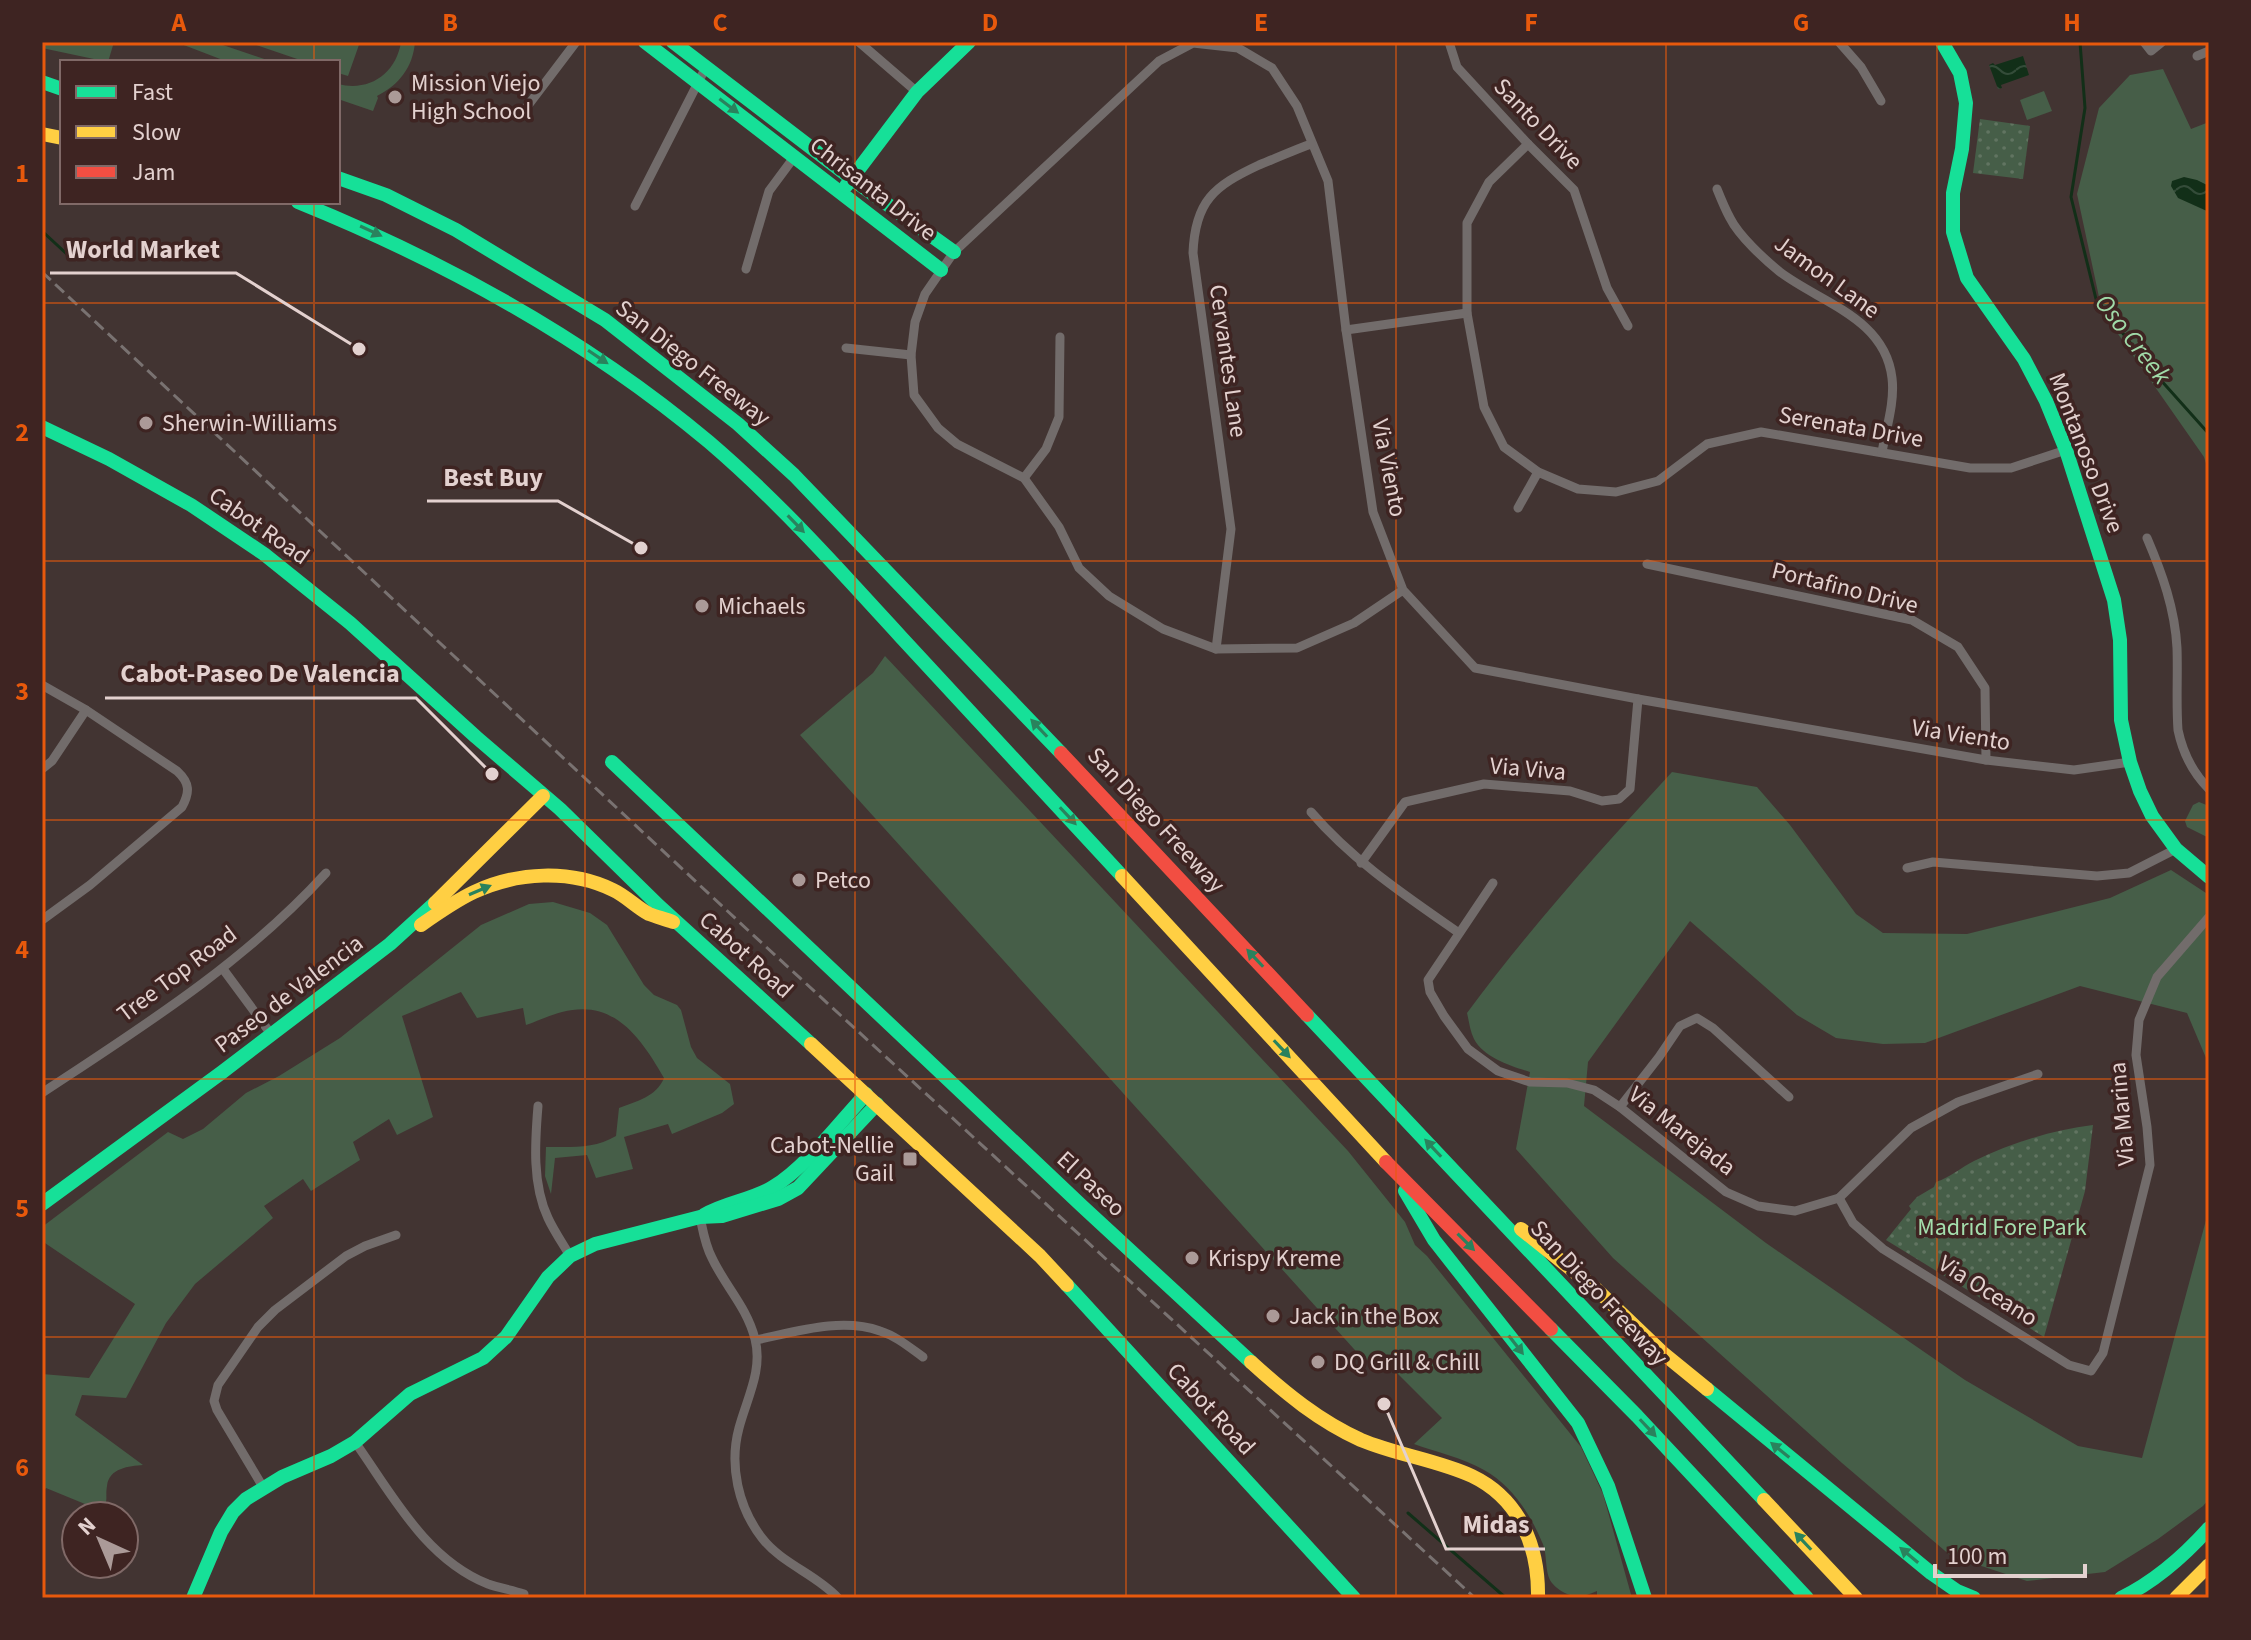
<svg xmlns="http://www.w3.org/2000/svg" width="2251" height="1640" viewBox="0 0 2251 1640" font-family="'Source Sans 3',sans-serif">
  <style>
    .green { fill: #465e48 }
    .park { fill: url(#park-dots) }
    .water { fill: url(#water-waves) }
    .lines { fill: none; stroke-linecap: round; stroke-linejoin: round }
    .stream { stroke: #122f18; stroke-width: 3 }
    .street { stroke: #726c6b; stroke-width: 9 }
    .fast { stroke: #16e098; stroke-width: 14 }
    .slow { stroke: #ffcf43; stroke-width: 14 }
    .jam { stroke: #f24e42; stroke-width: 14 }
    .rail { stroke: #797271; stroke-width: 3; stroke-dasharray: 12 6; stroke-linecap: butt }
    .oneway { fill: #2a825d }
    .grid { fill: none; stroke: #e8590c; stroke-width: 2; stroke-opacity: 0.55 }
    .poi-dot { fill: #ab9a98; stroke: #3e2422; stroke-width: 3 }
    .labels { text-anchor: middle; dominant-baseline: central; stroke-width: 7; stroke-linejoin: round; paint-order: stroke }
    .poi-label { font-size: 24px; fill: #e3d1cf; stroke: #3e2422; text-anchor: start }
    .street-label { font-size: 24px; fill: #e3d1cf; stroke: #3e2422 }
    .park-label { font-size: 24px; fill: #a4dead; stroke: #3e2422 }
    .water-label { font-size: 26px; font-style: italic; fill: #a0daa8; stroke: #3e2422 }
    .leader { fill: none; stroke: #e3d1cf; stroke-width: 3 }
    .callout-dot { fill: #e3d1cf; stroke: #3e2422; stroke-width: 3 }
    .callout-label { font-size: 26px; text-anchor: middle; font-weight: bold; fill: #e3d1cf; stroke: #3e2422; stroke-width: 7; stroke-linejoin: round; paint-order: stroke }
    .neatline { fill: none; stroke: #e8590c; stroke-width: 3 }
    .grid-label { font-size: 26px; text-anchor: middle; font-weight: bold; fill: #e8590c }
  </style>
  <defs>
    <pattern id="park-dots" width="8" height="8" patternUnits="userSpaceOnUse" patternTransform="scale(2)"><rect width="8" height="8" fill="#465e48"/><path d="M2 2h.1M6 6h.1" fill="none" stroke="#617461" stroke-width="1.8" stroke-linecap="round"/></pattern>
    <pattern id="water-waves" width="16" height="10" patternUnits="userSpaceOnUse" patternTransform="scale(2)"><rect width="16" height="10" fill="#122f18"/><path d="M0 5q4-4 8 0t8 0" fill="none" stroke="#344c39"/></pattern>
  </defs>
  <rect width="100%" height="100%" fill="#423432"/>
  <!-- green -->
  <g class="green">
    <path d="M42 42H114L108 62 42 48Z"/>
    <path d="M176 42H214L273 62H228Z"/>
    <path d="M247 42H360L348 76 338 73V62H306Z"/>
    <path d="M401 42H415C413 67 399 85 377 96L378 98 373 111 338 99V84C369 92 396 74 401 42Z"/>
    <path d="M2163 69 2191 129 2209 122V473L2204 457 2102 311 2077 194 2099 108 2130 75Z"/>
    <path d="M2044 91 2052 111 2027 120 2020 100Z"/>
    <path d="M885 656 1348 1151 1405 1222 1415 1245 1427 1256 1581 1447 1603 1494 1632 1598H1597V1591C1581 1599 1565 1598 1552 1583 1544 1573 1548 1554 1542 1542 1530 1513 1511 1485 1484 1470 1463 1458 1436 1452 1414 1444L1442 1418 1391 1367 1363 1359 800 735 873 673Z"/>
    <path d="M1672 772 1757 787 1790 825 1856 914 1883 933 1967 934 2110 898 2171 870 2209 895V1065L2187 1013 2080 986 1925 1043 1883 1044 1836 1038 1797 1015 1690 921 1588 1062 1584 1106 1766 1243 1965 1380 2078 1446 2142 1458 2209 1209V1499L2203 1506 2158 1539 2105 1572 2027 1581 1951 1556 1842 1463 1613 1258 1516 1149 1530 1072C1511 1066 1484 1058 1474 1039 1470 1031 1469 1021 1467 1013 1530 928 1600 850 1672 772Z"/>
    <path d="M2199 802 2209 806V838L2187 827 2185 821 2193 805Z"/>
    <path d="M553 902 590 913 607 925 644 985 654 995 677 1005 681 1010 691 1047 697 1058 730 1084 734 1104 722 1113 672 1134 668 1124 624 1137 633 1169 596 1178 587 1155 555 1158 551 1194 545 1176 546 1147C571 1147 594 1149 616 1136L619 1108C637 1101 656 1097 664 1078 641 1038 614 998 562 1012 550 1015 538 1021 526 1025L523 1008 477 1018 461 992 402 1016 433 1117 397 1135 389 1119 353 1142 360 1160 311 1191 303 1179 264 1206 273 1218 195 1284 166 1323 126 1398 82 1395 75 1415 143 1465C129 1466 109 1468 107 1486 105 1498 109 1499 102 1511L46 1488 42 1493V1374L89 1378 135 1304 42 1241V1227L168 1132 183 1139 203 1129 246 1093 279 1076 340 1038 481 925 529 904Z"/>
  </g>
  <!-- park -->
  <g class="park">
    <path d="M1980 119 2030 126 2023 179 1973 173Z"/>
    <path d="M2093 1125 2085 1191 2044 1337 1886 1240 1911 1209 1909 1206 1917 1197 1934 1187 1936 1182C1951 1177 1960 1168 1974 1161 2011 1143 2052 1130 2093 1125Z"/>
  </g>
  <!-- water -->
  <g class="water">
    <path d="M2023 56 2029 75 2001 85 2002 88 1998 89 1989 65 1993 63 1995 65Z"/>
    <path d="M2184 177 2197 180 2209 186V212L2178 198 2171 186 2172 181Z"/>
  </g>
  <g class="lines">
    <!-- stream -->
    <g class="stream">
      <path d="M2080 42 2085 108 2071 197 2096 299 2150 368 2209 434"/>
      <path d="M42 231 69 256"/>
      <path d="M1408 1513 1506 1598"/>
    </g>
    <!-- street -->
    <g class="street">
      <path d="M859 42 917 92"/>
      <path d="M1449 42 1457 67 1528 144 1574 190 1607 288 1628 326"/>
      <path d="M1839 42 1861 67 1881 101"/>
      <path d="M2144 42 2151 51 2162 42"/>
      <path d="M2197 56 2209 51"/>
      <path d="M526 108 576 42"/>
      <path d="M1528 144 1489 182 1467 223V313L1484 407 1504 447 1538 472 1578 489 1616 492 1658 481 1707 444 1761 432 1970 468H2011L2066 450"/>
      <path d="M1717 189C1721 199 1725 209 1730 218 1739 236 1764 259 1780 272 1821 303 1885 318 1892 378 1895 402 1886 429 1882 452"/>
      <path d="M635 206 706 67"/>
      <path d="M746 269 769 191 795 156"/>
      <path d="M1346 330 1467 313"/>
      <path d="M846 348 911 355"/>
      <path d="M1024 478 1046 449 1059 417 1060 337"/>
      <path d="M1518 508 1538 472"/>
      <path d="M2147 538C2162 573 2175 609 2177 648 2178 675 2176 703 2178 730 2183 754 2192 772 2209 789"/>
      <path d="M1647 564 1912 620 1958 647 1985 688 1986 760"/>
      <path d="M1403 590 1354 623 1297 648 1216 649 1163 629 1109 596 1079 568 1059 527 1024 478 957 444 938 428 914 395 911 355 915 322 925 294 954 252 1159 61 1193 43 1238 48 1272 68 1297 106 1328 181 1346 330 1373 512 1403 590 1475 668 1638 699 1986 760 2074 770 2130 762"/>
      <path d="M1216 649 1231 529 1193 253C1195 201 1214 186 1259 165 1277 158 1294 150 1311 144"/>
      <path d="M42 685 86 710 177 771C190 783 190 792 182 807L90 885 42 920"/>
      <path d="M42 769 52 761 86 710"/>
      <path d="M1311 812C1353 861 1406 896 1459 933"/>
      <path d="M1361 863 1405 802 1484 784 1570 791 1602 801 1619 799 1630 789 1638 699"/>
      <path d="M1907 868 1933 862 2097 876 2129 873 2176 849"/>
      <path d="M1493 883 1428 980 1430 992 1444 1016 1468 1049 1498 1071 1530 1082 1567 1083 1594 1090 1620 1107 1726 1192 1758 1206 1795 1211 1839 1198 1911 1128 1958 1102 2038 1074"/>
      <path d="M223 969 271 1034"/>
      <path d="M42 1093C142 1027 244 963 326 873"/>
      <path d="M538 1106C535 1142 532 1184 548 1218 554 1231 563 1244 570 1256"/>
      <path d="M1620 1107 1659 1057 1680 1026 1697 1018 1713 1028 1789 1097"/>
      <path d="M1839 1198 1853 1223 1883 1249 2069 1365 2091 1371 2103 1353 2150 1165 2147 1127 2136 1055 2139 1020 2157 977 2209 917"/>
      <path d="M700 1217C703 1231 705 1245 712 1258 725 1286 747 1307 755 1339 763 1370 747 1398 739 1428 729 1465 738 1507 762 1538 782 1564 816 1574 838 1598"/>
      <path d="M756 1340C795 1332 841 1317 880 1331 896 1336 909 1347 923 1357"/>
      <path d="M355 1442C392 1494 425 1559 488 1584 499 1588 512 1590 524 1594"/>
      <path d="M263 1487 217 1410 214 1401 218 1385 258 1327 275 1310 346 1256 365 1246 396 1235"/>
    </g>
    <!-- fast -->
    <g class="fast">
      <path d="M645 42 941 270"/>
      <path d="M673 42 852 179 954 252"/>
      <path d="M1942 42 1960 73 1966 103 1962 149 1953 193V232L1967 278 2024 359 2046 401 2066 450 2114 600 2120 640 2121 720 2130 762 2140 791 2152 816 2176 849 2209 877"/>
      <path d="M42 82 62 89"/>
      <path d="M338 178 386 195 456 230 605 320 738 424 794 475 1061 753"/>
      <path d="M846 186 917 92 969 42"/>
      <path d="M298 202C446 262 586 339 709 442 778 501 839 569 900 636 974 716 1048 796 1122 876"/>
      <path d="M42 427 109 459 191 505 264 554 350 623 476 737 560 809 659 906 811 1044"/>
      <path d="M612 762 1082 1206 1251 1362"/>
      <path d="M1307 1015 1764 1500"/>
      <path d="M1405 1191 1434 1240 1578 1423 1608 1486 1645 1598"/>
      <path d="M42 1204 221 1073 390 944 435 903"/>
      <path d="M704 1215C726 1202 752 1200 773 1187 805 1168 840 1122 866 1094"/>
      <path d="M1067 1285 1354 1598"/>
      <path d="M1551 1329 1637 1416 1807 1598"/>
      <path d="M1707 1389 1931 1573 1957 1591 1974 1598"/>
      <path d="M2208 1566H2209"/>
      <path d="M193 1598 221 1532 233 1512 246 1499 282 1477 331 1456 355 1442 410 1394 483 1358 506 1337 548 1277 570 1256 595 1244 700 1217 722 1216 778 1199 798 1188 877 1104"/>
      <path d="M2121 1598C2156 1581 2183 1557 2209 1528"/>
    </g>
    <!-- slow -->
    <g class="slow">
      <path d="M42 134 62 138"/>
      <path d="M1122 876 1386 1162"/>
      <path d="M435 903 543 796"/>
      <path d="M421 925C438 913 455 901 474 892 517 872 570 869 613 890 626 896 636 907 649 914 657 917 665 919 673 922"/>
      <path d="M811 1044 1040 1256 1067 1285"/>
      <path d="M1521 1229 1596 1289 1664 1354 1707 1389"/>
      <path d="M1251 1362C1285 1393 1319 1421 1361 1440 1397 1455 1437 1460 1472 1476 1520 1499 1539 1547 1538 1598"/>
      <path d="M1764 1500 1856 1598"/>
      <path d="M2176 1598 2209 1565"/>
    </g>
    <!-- jam -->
    <g class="jam">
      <path d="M1061 753 1307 1015"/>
      <path d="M1386 1162 1551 1329"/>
    </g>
    <!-- rail -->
    <path class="rail" d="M42 272 751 933 1475 1598"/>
  </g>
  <!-- one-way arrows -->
  <defs><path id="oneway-solid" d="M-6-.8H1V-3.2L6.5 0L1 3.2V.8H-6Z" transform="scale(2)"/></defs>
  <g class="oneway">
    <use href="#oneway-solid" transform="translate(729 106) rotate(37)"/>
    <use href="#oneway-solid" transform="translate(371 231) rotate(25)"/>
    <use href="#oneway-solid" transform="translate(598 357) rotate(34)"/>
    <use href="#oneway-solid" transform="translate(796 524) rotate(46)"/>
    <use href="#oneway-solid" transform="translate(1039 728) rotate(-133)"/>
    <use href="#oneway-solid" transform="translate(1068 816) rotate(47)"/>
    <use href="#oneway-solid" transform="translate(480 890) rotate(-23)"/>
    <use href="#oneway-solid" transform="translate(1255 958) rotate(-133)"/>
    <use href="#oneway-solid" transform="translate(1282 1049) rotate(47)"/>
    <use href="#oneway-solid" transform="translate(1433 1148) rotate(-133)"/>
    <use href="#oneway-solid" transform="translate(1466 1242) rotate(45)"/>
    <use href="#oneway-solid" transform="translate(1516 1345) rotate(52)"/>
    <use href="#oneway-solid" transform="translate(1648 1428) rotate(47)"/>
    <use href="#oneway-solid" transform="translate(1780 1450) rotate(-141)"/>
    <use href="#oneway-solid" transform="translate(1803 1541) rotate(-133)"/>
    <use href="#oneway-solid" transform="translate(1909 1555) rotate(-140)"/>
  </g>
  <!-- grid -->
  <path class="grid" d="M314 42V62M585 42V1598M855 42V1598M1126 42V1598M1396 42V1598M1666 42V1598M1937 42V1598M314 202V1598M42 303H2209M42 561H2209M42 820H2209M42 1079H2209M42 1337H2209"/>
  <!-- markers -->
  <g class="poi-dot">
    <circle cx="395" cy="97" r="8"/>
    <circle cx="146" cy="423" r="8"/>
    <circle cx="702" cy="606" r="8"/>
    <circle cx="799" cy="880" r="8"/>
    <rect x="902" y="1151" width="16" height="16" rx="4"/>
    <circle cx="1192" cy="1258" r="8"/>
    <circle cx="1273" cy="1316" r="8"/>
    <circle cx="1318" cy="1362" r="8"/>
  </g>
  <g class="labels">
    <!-- poi labels -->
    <g class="poi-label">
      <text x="411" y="83">Mission Viejo<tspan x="411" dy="28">High School</tspan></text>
      <text x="162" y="423">Sherwin-Williams</text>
      <text x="718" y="606">Michaels</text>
      <text x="815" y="880">Petco</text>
      <text x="894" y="1145" text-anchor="end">Cabot-Nellie<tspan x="894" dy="28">Gail</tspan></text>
      <text x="1208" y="1258">Krispy Kreme</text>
      <text x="1289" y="1316">Jack in the Box</text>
      <text x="1334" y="1362">DQ Grill &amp; Chill</text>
    </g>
    <!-- street labels -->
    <g class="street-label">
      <text transform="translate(1538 124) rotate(46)">Santo Drive</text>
      <text transform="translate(873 189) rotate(38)">Chrisanta Drive</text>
      <text transform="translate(1827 277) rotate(36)">Jamon Lane</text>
      <text transform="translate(1228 361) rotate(82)">Cervantes Lane</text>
      <text transform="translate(693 363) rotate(38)">San Diego Freeway</text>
      <text transform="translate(1851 427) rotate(10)">Serenata Drive</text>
      <text transform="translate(2086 453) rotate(69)">Montanoso Drive</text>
      <text transform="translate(1389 468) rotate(79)">Via Viento</text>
      <text transform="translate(259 526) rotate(35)">Cabot Road</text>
      <text transform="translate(1845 588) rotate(14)">Portafino Drive</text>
      <text transform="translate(1961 735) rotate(9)">Via Viento</text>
      <text transform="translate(1528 769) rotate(5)">Via Viva</text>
      <text transform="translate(1156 820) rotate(47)">San Diego Freeway</text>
      <text transform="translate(746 955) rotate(42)">Cabot Road</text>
      <text transform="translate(177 974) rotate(-37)">Tree Top Road</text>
      <text transform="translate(289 994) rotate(-37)">Paseo de Valencia</text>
      <text transform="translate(2122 1114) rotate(-95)">Via Marina</text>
      <text transform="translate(1682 1131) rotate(38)">Via Marejada</text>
      <text transform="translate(1091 1184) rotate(43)">El Paseo</text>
      <text transform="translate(1988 1291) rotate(32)">Via Oceano</text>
      <text transform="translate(1599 1293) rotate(47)">San Diego Freeway</text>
      <text transform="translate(1211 1409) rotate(47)">Cabot Road</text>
    </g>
    <!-- park labels -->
    <g class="park-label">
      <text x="2002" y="1227">Madrid Fore Park</text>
    </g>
    <!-- water labels -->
    <g class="water-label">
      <text transform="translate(2133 339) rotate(52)">Oso Creek</text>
    </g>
  </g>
  <!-- callouts -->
  <path class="leader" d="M359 349L236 273H50M641 548L558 501H427M492 774L416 698H105M1384 1404L1446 1549H1545"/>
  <g class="callout-dot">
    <circle cx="359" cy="349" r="8"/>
    <circle cx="641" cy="548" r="8"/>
    <circle cx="492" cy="774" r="8"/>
    <circle cx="1384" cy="1404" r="8"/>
  </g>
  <g class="callout-label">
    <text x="143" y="258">World Market</text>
    <text x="493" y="486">Best Buy</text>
    <text x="260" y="682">Cabot-Paseo De Valencia</text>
    <text x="1496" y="1533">Midas</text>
  </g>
  <!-- border -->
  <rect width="2251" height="1640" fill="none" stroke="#3e2422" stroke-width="88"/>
  <!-- legend -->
  <rect x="60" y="60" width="280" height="144" fill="#3e2422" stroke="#806967" stroke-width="2"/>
  <rect x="76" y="86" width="40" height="12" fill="#16e098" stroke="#806967" stroke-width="2"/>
  <text x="132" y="100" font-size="24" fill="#e3d1cf">Fast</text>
  <rect x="76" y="126" width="40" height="12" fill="#ffcf43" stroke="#806967" stroke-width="2"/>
  <text x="132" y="140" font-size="24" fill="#e3d1cf">Slow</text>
  <rect x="76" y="166" width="40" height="12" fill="#f24e42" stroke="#806967" stroke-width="2"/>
  <text x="132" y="180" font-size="24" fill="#e3d1cf">Jam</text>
  <!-- north arrow -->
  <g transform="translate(100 1540) rotate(316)"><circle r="38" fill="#3e2422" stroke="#806967" stroke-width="2"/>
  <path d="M0-6L14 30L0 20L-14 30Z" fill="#ab9a98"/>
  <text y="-12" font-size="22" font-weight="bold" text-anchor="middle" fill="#e3d1cf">N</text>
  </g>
  <!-- scale -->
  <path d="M1935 1564v12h150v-12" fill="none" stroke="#e3d1cf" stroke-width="4"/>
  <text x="1947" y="1564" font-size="24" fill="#e3d1cf" stroke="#3e2422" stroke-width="6" paint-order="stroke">100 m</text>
  <rect x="44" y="44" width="2163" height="1552" class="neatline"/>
  <g class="grid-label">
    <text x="179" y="31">A</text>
    <text x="450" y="31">B</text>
    <text x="720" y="31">C</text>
    <text x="990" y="31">D</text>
    <text x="1261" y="31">E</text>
    <text x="1531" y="31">F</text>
    <text x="1801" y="31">G</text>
    <text x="2072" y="31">H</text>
    <text x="22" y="182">1</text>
    <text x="22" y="441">2</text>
    <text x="22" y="700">3</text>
    <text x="22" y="958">4</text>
    <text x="22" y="1217">5</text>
    <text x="22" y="1476">6</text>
  </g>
</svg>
